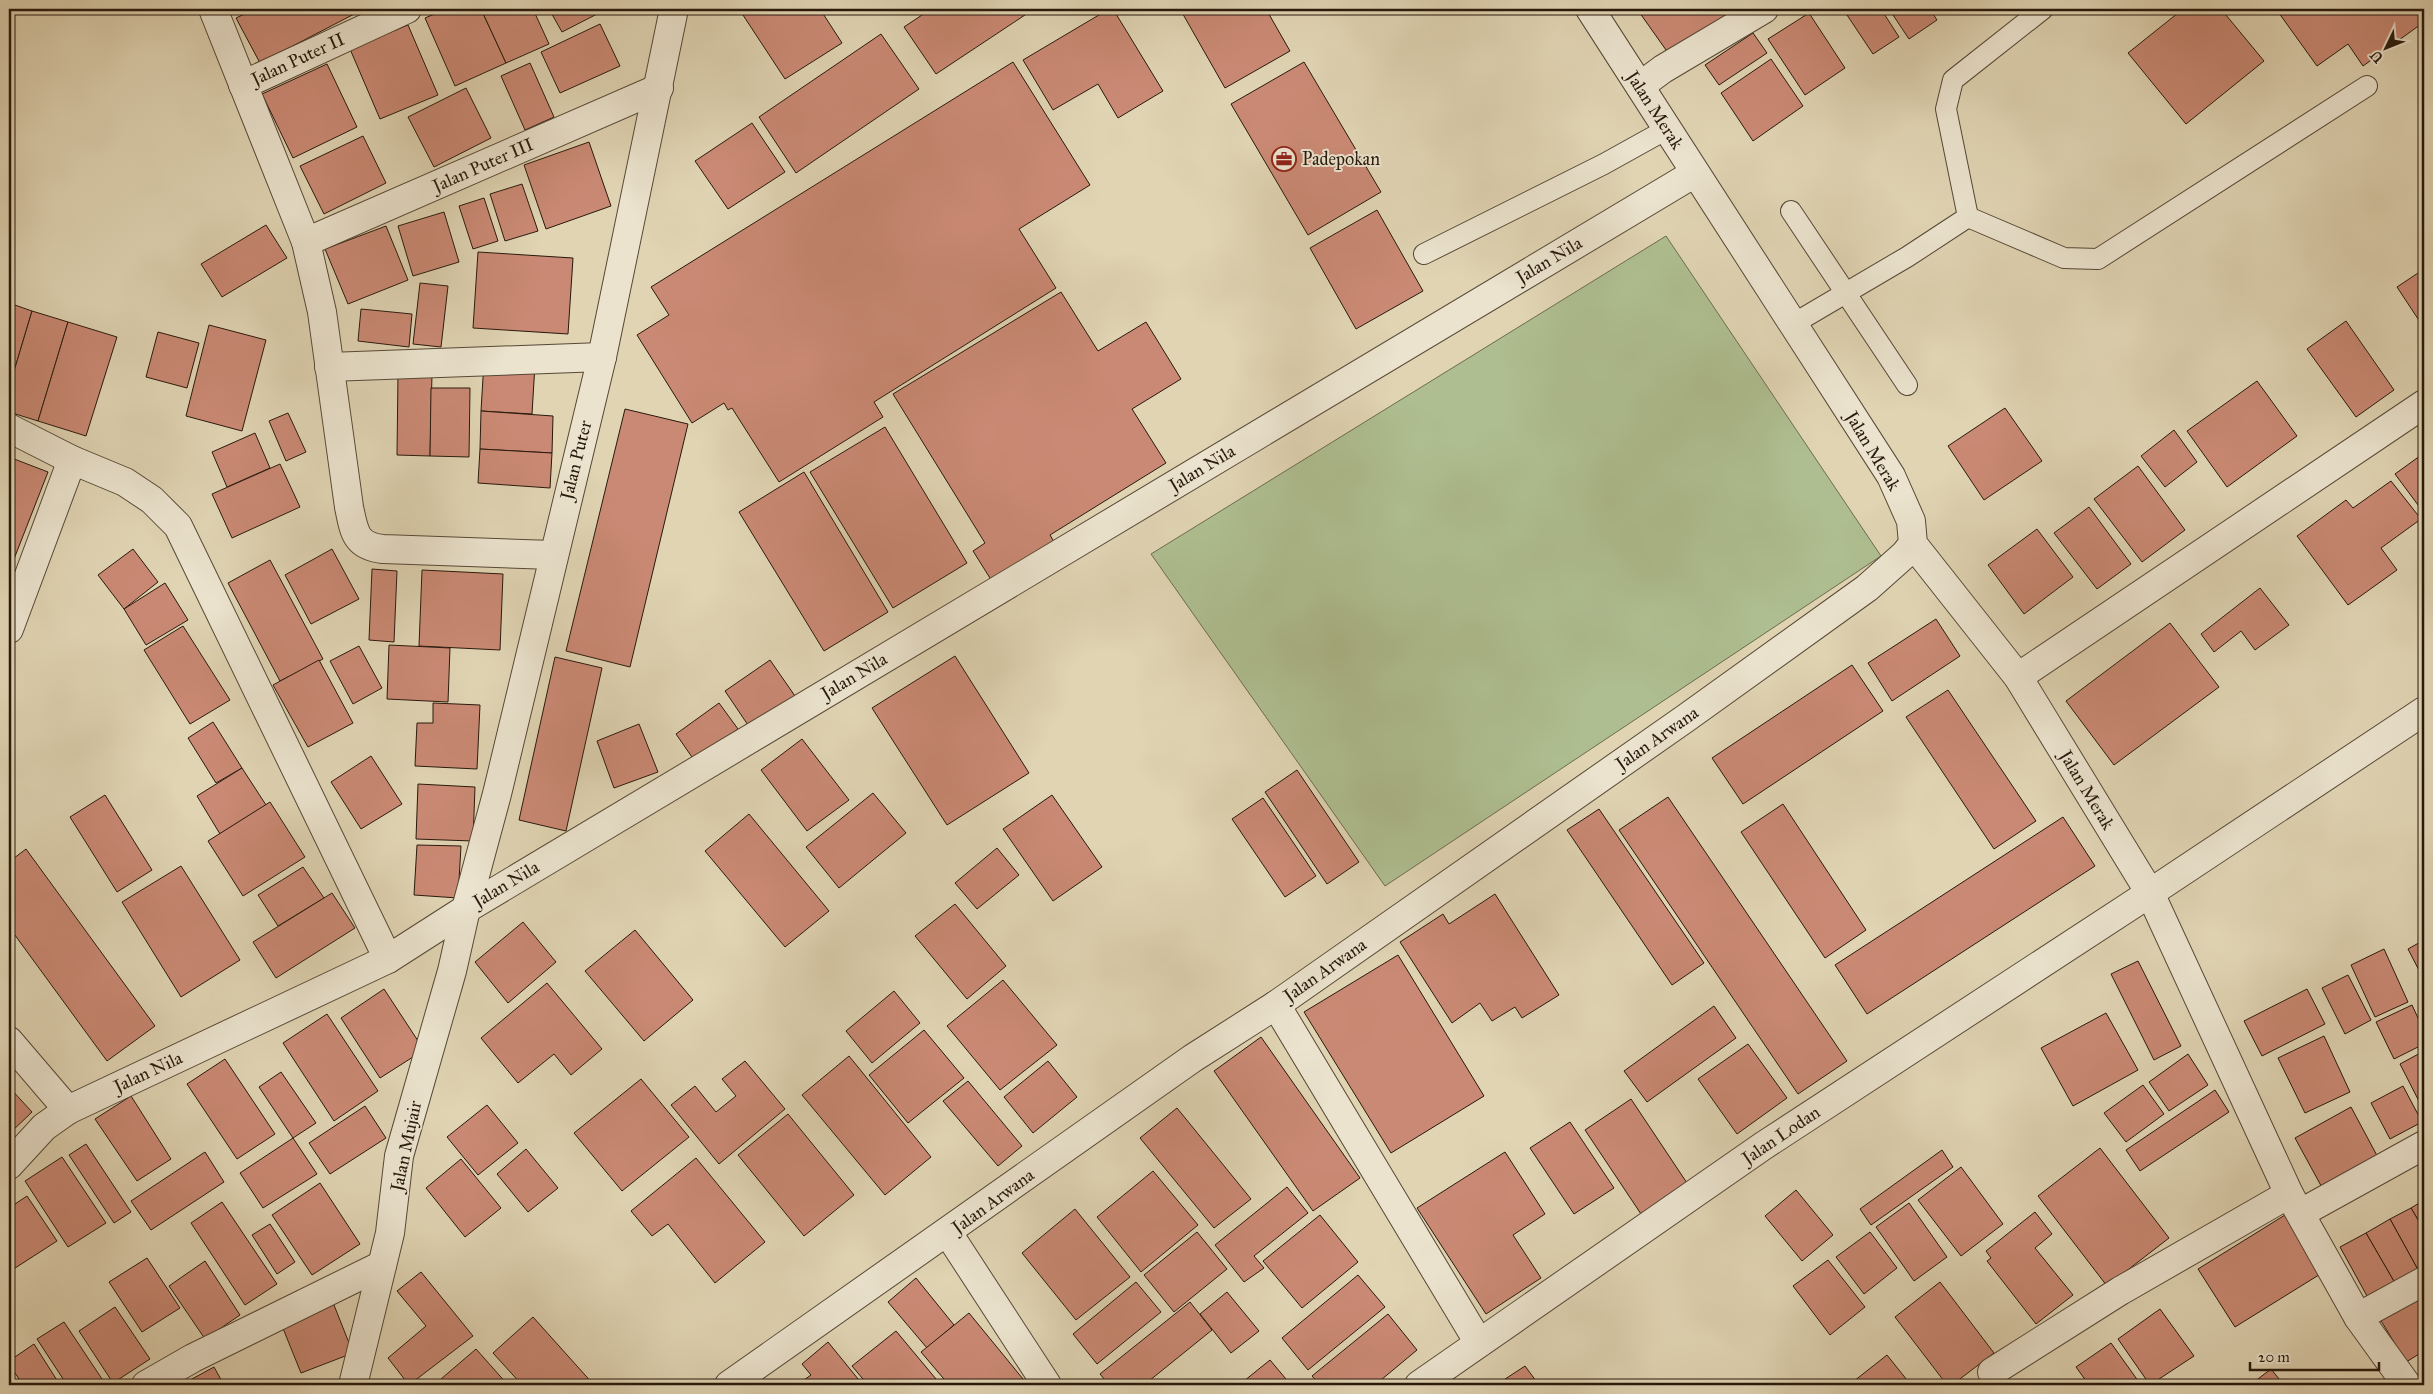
<svg xmlns="http://www.w3.org/2000/svg" width="2433" height="1394" viewBox="0 0 2433 1394" font-family="'IM FELL Great Primer',serif">
  <style>
    .garden { fill: #aebe90; stroke: #6b6c4e }
    .building { fill: #ca8974; stroke: #28190c }
    .lines { fill: none; stroke-linecap: round; stroke-linejoin: round }
    .service-casing { stroke: #564836; stroke-width: 22 }
    .minor-casing { stroke: #564836; stroke-width: 30 }
    .service { stroke: #ebe3ce; stroke-width: 20 }
    .minor { stroke: #ebe3ce; stroke-width: 28 }
    .labels { text-anchor: middle; dominant-baseline: central; stroke-width: 4; stroke-linejoin: round; paint-order: stroke }
    .street-label { font-size: 18px; fill: #28190c; stroke: #ebe3ce }
    .poi-label { font-size: 18px; fill: #28190c; stroke: #ebe3ce; text-anchor: start }
  </style>
  <rect width="100%" height="100%" fill="#e0d4b3"/>
  <filter id="stains"><feTurbulence type="fractalNoise" baseFrequency=".004" numOctaves="4"/><feColorMatrix values="0 0 0 0 .2 0 0 0 0 .09 0 0 0 0 .02 0 0 0 .5 -.17"/></filter>
  <radialGradient id="worn" r=".72"><stop offset=".6" stop-color="#630" stop-opacity="0"/><stop offset="1" stop-color="#630" stop-opacity=".3"/></radialGradient>
  <!-- garden -->
  <path class="garden" d="M1666 236 1881 556 1385 886 1151 554Z"/>
  <!-- building -->
  <g class="building">
    <path d="M255 9H358L360 11 260 63 236 18Z"/>
    <path d="M446 9H481L506 63 455 86 425 18Z"/>
    <path d="M481 9H533L549 44 506 63Z"/>
    <path d="M549 9H596L599 13 562 32Z"/>
    <path d="M739 9H820L842 43 785 79Z"/>
    <path d="M931 9H1034L936 74 904 27Z"/>
    <path d="M1109 9H1113L1163 91 1118 118 1098 84 1053 110 1023 60Z"/>
    <path d="M1180 9H1266L1290 51 1225 88Z"/>
    <path d="M1637 9H1740L1671 57Z"/>
    <path d="M1843 9H1881L1899 37 1873 54Z"/>
    <path d="M1889 9H1930L1937 20 1909 39Z"/>
    <path d="M2183 9H2221L2264 61 2186 124 2128 53Z"/>
    <path d="M2276 9H2424V22L2363 66 2348 44 2317 66Z"/>
    <path d="M1809 13 1845 68 1805 95 1768 39Z"/>
    <path d="M600 24 620 66 560 93 541 52Z"/>
    <path d="M408 25 438 95 380 119 350 49Z"/>
    <path d="M1753 33 1767 53 1719 85 1705 65Z"/>
    <path d="M881 34 919 89 796 173 759 117Z"/>
    <path d="M1771 59 1803 106 1753 141 1721 93Z"/>
    <path d="M1013 62 1090 185 1019 229 1056 288 874 402 883 417 779 482 732 408 728 410 724 403 692 423 637 335 669 315 651 287Z"/>
    <path d="M1304 62 1381 192 1308 235 1231 104Z"/>
    <path d="M530 63 554 117 525 130 501 76Z"/>
    <path d="M327 64 357 127 293 158 262 94Z"/>
    <path d="M466 88 491 138 434 167 408 117Z"/>
    <path d="M752 123 785 172 728 209 695 161Z"/>
    <path d="M363 136 386 183 324 214 300 166Z"/>
    <path d="M589 142 611 206 546 229 524 165Z"/>
    <path d="M522 184 538 231 505 241 490 194Z"/>
    <path d="M484 198 498 241 473 249 459 206Z"/>
    <path d="M1377 210 1423 291 1356 329 1310 248Z"/>
    <path d="M444 212 459 262 413 276 398 226Z"/>
    <path d="M266 225 287 258 222 297 201 264Z"/>
    <path d="M386 226 408 280 348 304 325 249Z"/>
    <path d="M478 252 573 258 568 334 473 328Z"/>
    <path d="M2424 269V328L2397 287Z"/>
    <path d="M420 283 448 286 441 347 413 344Z"/>
    <path d="M1061 292 1098 351 1146 322 1181 379 1132 409 1166 463 1050 535 1057 547 995 586 973 551 985 543 893 394Z"/>
    <path d="M9 303 32 311 9 388Z"/>
    <path d="M361 309 412 314 409 347 358 341Z"/>
    <path d="M32 311 68 322 38 421 9 412V388Z"/>
    <path d="M2346 321 2394 390 2356 417 2307 349Z"/>
    <path d="M68 322 117 337 86 436 38 421Z"/>
    <path d="M209 325 266 340 242 431 186 416Z"/>
    <path d="M158 332 199 343 187 388 146 377Z"/>
    <path d="M484 361 535 364 532 414 481 411Z"/>
    <path d="M398 373 432 374 430 456 397 455Z"/>
    <path d="M2257 381 2297 436 2227 487 2187 431Z"/>
    <path d="M431 388H470L469 457 430 456Z"/>
    <path d="M2005 408 2042 461 1984 500 1948 446Z"/>
    <path d="M625 409 688 424 630 667 566 651Z"/>
    <path d="M481 411 553 416 552 453 480 449Z"/>
    <path d="M288 413 306 452 286 461 269 421Z"/>
    <path d="M885 427 967 563 893 608 810 472Z"/>
    <path d="M2174 430 2197 462 2165 487 2141 456Z"/>
    <path d="M255 433 270 468 227 487 212 452Z"/>
    <path d="M480 449 552 453 550 488 478 483Z"/>
    <path d="M2424 453V513L2395 474Z"/>
    <path d="M9 457 48 472 14 559 9 557Z"/>
    <path d="M280 464 300 507 232 538 212 494Z"/>
    <path d="M2138 466 2185 530 2142 562 2094 499Z"/>
    <path d="M804 472 888 612 824 651 739 512Z"/>
    <path d="M2391 481 2421 519 2381 548 2397 570 2348 605 2297 536 2346 500 2353 508Z"/>
    <path d="M2089 507 2131 564 2097 589 2054 533Z"/>
    <path d="M2037 529 2073 577 2024 614 1988 565Z"/>
    <path d="M133 549 158 582 124 609 98 575Z"/>
    <path d="M332 549 359 599 311 624 285 575Z"/>
    <path d="M270 560 323 659 280 681 228 583Z"/>
    <path d="M372 569 397 571 394 642 369 640Z"/>
    <path d="M422 570 503 574 500 650 419 646Z"/>
    <path d="M165 583 188 620 146 645 124 609Z"/>
    <path d="M2260 588 2289 625 2255 650 2241 631 2214 652 2201 634Z"/>
    <path d="M1936 619 1960 656 1892 701 1868 663Z"/>
    <path d="M2170 623 2219 687 2114 765 2066 701Z"/>
    <path d="M183 626 230 700 190 724 144 650Z"/>
    <path d="M389 645 450 648 448 702 387 699Z"/>
    <path d="M359 646 382 688 353 704 330 661Z"/>
    <path d="M955 656 1029 773 947 825 872 708Z"/>
    <path d="M555 657 602 668 566 831 519 820Z"/>
    <path d="M319 660 353 723 308 747 273 685Z"/>
    <path d="M770 660 795 696 750 728 725 691Z"/>
    <path d="M1852 665 1883 711 1743 804 1712 758Z"/>
    <path d="M1948 690 2036 821 1994 849 1906 717Z"/>
    <path d="M433 703 480 705 477 769 415 766 417 723H433Z"/>
    <path d="M719 703 738 729 694 760 676 734Z"/>
    <path d="M213 722 242 768 216 783 188 738Z"/>
    <path d="M639 724 658 772 614 788 597 741Z"/>
    <path d="M802 739 849 800 807 831 761 770Z"/>
    <path d="M371 756 402 804 361 829 331 782Z"/>
    <path d="M242 768 266 805 220 834 197 796Z"/>
    <path d="M1297 770 1359 862 1327 884 1265 792Z"/>
    <path d="M418 784 475 787 473 841 416 839Z"/>
    <path d="M873 793 906 833 839 888 806 847Z"/>
    <path d="M105 795 152 870 117 892 70 817Z"/>
    <path d="M1052 795 1102 867 1053 901 1003 829Z"/>
    <path d="M1668 797 1847 1061 1798 1094 1619 830Z"/>
    <path d="M1263 798 1316 876 1285 897 1232 819Z"/>
    <path d="M270 802 305 857 243 896 208 841Z"/>
    <path d="M1783 804 1866 930 1825 958 1741 832Z"/>
    <path d="M1599 809 1704 963 1672 985 1567 830Z"/>
    <path d="M749 814 829 911 785 947 705 851Z"/>
    <path d="M2063 817 2095 866 1867 1014 1835 965Z"/>
    <path d="M417 845 461 846 458 898 414 895Z"/>
    <path d="M997 848 1019 875 977 909 955 883Z"/>
    <path d="M26 849 155 1026 107 1061 9 927V862Z"/>
    <path d="M181 866 240 960 181 997 122 902Z"/>
    <path d="M303 867 324 898 278 926 258 895Z"/>
    <path d="M332 893 355 928 276 978 253 942Z"/>
    <path d="M1495 894 1559 995 1522 1018 1515 1007 1492 1021 1480 1003 1452 1023 1400 942 1443 914 1449 924Z"/>
    <path d="M955 904 1006 966 967 999 915 936Z"/>
    <path d="M523 922 556 962 508 1003 475 962Z"/>
    <path d="M635 930 693 1000 644 1041 585 971Z"/>
    <path d="M2424 940V980L2408 949Z"/>
    <path d="M2384 949 2408 1002 2375 1017 2351 965Z"/>
    <path d="M1398 955 1484 1096 1391 1153 1304 1012Z"/>
    <path d="M2138 961 2181 1046 2154 1060 2111 974Z"/>
    <path d="M2348 975 2371 1020 2345 1034 2322 988Z"/>
    <path d="M1003 980 1057 1045 1000 1090 947 1026Z"/>
    <path d="M547 983 602 1049 571 1075 554 1054 518 1083 481 1038Z"/>
    <path d="M384 989 424 1050 380 1078 341 1018Z"/>
    <path d="M2307 989 2325 1024 2262 1056 2244 1021Z"/>
    <path d="M894 991 920 1023 872 1063 846 1031Z"/>
    <path d="M2412 1005 2424 1031V1044L2394 1059 2376 1022Z"/>
    <path d="M1714 1006 1736 1038 1647 1102 1624 1071Z"/>
    <path d="M2106 1013 2138 1070 2073 1106 2041 1048Z"/>
    <path d="M327 1014 378 1091 334 1121 283 1043Z"/>
    <path d="M924 1030 964 1078 908 1123 869 1075Z"/>
    <path d="M2324 1036 2350 1092 2305 1113 2278 1058Z"/>
    <path d="M1261 1037 1360 1178 1313 1211 1214 1071Z"/>
    <path d="M1748 1044 1787 1098 1737 1134 1698 1079Z"/>
    <path d="M2424 1051V1111L2400 1064Z"/>
    <path d="M2188 1054 2208 1085 2169 1111 2149 1082Z"/>
    <path d="M849 1056 931 1157 885 1195 802 1095Z"/>
    <path d="M225 1059 275 1134 237 1159 187 1084Z"/>
    <path d="M745 1061 785 1109 719 1164 671 1105 695 1086 716 1112 736 1096 722 1079Z"/>
    <path d="M1048 1061 1077 1097 1033 1133 1004 1097Z"/>
    <path d="M281 1072 316 1123 293 1138 259 1087Z"/>
    <path d="M641 1079 689 1137 622 1191 574 1133Z"/>
    <path d="M968 1081 1022 1146 998 1166 943 1101Z"/>
    <path d="M2143 1085 2164 1114 2126 1142 2104 1113Z"/>
    <path d="M2403 1086 2422 1122 2390 1139 2371 1103Z"/>
    <path d="M9 1087 32 1112 9 1134Z"/>
    <path d="M2215 1090 2229 1112 2140 1171 2126 1150Z"/>
    <path d="M131 1096 171 1159 137 1181 95 1119Z"/>
    <path d="M1631 1099 1689 1186 1643 1217 1585 1130Z"/>
    <path d="M487 1105 518 1143 478 1175 447 1137Z"/>
    <path d="M365 1106 386 1138 330 1174 309 1143Z"/>
    <path d="M2351 1107 2381 1163 2325 1193 2295 1138Z"/>
    <path d="M1177 1108 1251 1199 1214 1228 1140 1138Z"/>
    <path d="M788 1114 854 1195 804 1236 738 1155Z"/>
    <path d="M1570 1122 1614 1188 1574 1214 1530 1148Z"/>
    <path d="M293 1138 317 1174 263 1208 240 1173Z"/>
    <path d="M86 1144 131 1212 114 1223 69 1155Z"/>
    <path d="M2100 1148 2169 1238 2107 1286 2038 1196Z"/>
    <path d="M526 1149 558 1188 528 1212 497 1174Z"/>
    <path d="M1942 1150 1953 1167 1871 1225 1860 1209Z"/>
    <path d="M205 1152 224 1182 151 1230 131 1201Z"/>
    <path d="M1505 1152 1545 1214 1513 1235 1541 1278 1486 1314 1417 1208Z"/>
    <path d="M62 1157 106 1223 68 1247 25 1181Z"/>
    <path d="M696 1158 765 1242 715 1283 668 1224 652 1236 631 1211Z"/>
    <path d="M461 1159 501 1208 465 1237 426 1188Z"/>
    <path d="M1961 1167 2003 1224 1961 1256 1918 1200Z"/>
    <path d="M1153 1171 1198 1225 1141 1272 1097 1217Z"/>
    <path d="M320 1183 360 1244 312 1275 272 1215Z"/>
    <path d="M1287 1187 1308 1213 1254 1256 1264 1268 1244 1282 1215 1245Z"/>
    <path d="M1796 1190 1833 1235 1802 1261 1765 1216Z"/>
    <path d="M27 1196 57 1241 12 1270 9 1265V1208Z"/>
    <path d="M2424 1200V1230L2411 1208Z"/>
    <path d="M222 1202 277 1284 245 1305 191 1223Z"/>
    <path d="M1909 1203 1947 1257 1914 1281 1876 1227Z"/>
    <path d="M2411 1208 2424 1230V1276L2422 1277 2390 1219Z"/>
    <path d="M1075 1209 1130 1277 1076 1320 1022 1253Z"/>
    <path d="M2035 1212 2052 1234 2035 1248 2073 1295 2036 1324 1987 1261 1991 1258 1986 1251Z"/>
    <path d="M1320 1215 1358 1262 1302 1308 1263 1261Z"/>
    <path d="M2285 1215 2322 1273 2235 1327 2198 1269Z"/>
    <path d="M2390 1219 2422 1277 2399 1290 2366 1233Z"/>
    <path d="M270 1224 295 1262 277 1274 252 1235Z"/>
    <path d="M1197 1232 1227 1269 1174 1312 1144 1275Z"/>
    <path d="M1870 1232 1897 1268 1864 1294 1836 1257Z"/>
    <path d="M2366 1233 2399 1290 2372 1305 2340 1247Z"/>
    <path d="M147 1258 180 1308 142 1332 109 1282Z"/>
    <path d="M1828 1260 1865 1307 1830 1335 1793 1286Z"/>
    <path d="M205 1261 240 1315 205 1339 169 1286Z"/>
    <path d="M421 1272 473 1336 409 1385 388 1358 426 1326 397 1291Z"/>
    <path d="M1358 1275 1385 1307 1308 1370 1282 1338Z"/>
    <path d="M916 1278 954 1325 927 1348 888 1302Z"/>
    <path d="M1136 1282 1161 1312 1097 1364 1073 1334Z"/>
    <path d="M1940 1282 1994 1353 1952 1385H1947L1895 1317Z"/>
    <path d="M1227 1292 1259 1331 1231 1353 1200 1314Z"/>
    <path d="M2424 1292V1351L2406 1362 2380 1319Z"/>
    <path d="M332 1300 353 1353 301 1373 280 1321Z"/>
    <path d="M1190 1302 1212 1330 1144 1385H1109L1100 1374Z"/>
    <path d="M115 1307 150 1359 113 1383 79 1331Z"/>
    <path d="M2160 1309 2194 1356 2150 1385 2118 1339Z"/>
    <path d="M969 1313 1023 1379 1015 1385H949L921 1352Z"/>
    <path d="M1388 1314 1417 1350 1375 1385H1320L1312 1376Z"/>
    <path d="M533 1317 594 1385H522L493 1353Z"/>
    <path d="M64 1322 106 1385H67L37 1339Z"/>
    <path d="M896 1331 941 1385H868L852 1366Z"/>
    <path d="M828 1342 863 1385H797L811 1375 802 1364Z"/>
    <path d="M2111 1343 2141 1385H2089L2076 1367Z"/>
    <path d="M34 1344 60 1385H23L9 1364V1361Z"/>
    <path d="M476 1349 508 1385H434Z"/>
    <path d="M1887 1355 1911 1385H1849Z"/>
    <path d="M1270 1360 1291 1385H1239Z"/>
    <path d="M1525 1366 1539 1385H1496Z"/>
    <path d="M214 1367 224 1385H181Z"/>
    <path d="M2271 1369 2284 1385H2250Z"/>
    <path d="M9 1371 18 1385H9Z"/>
  </g>
  <g class="lines">
    <defs>
      <g id="service">
        <path d="M1791 211 1907 385"/>
        <path d="M1968 217 1946 109 1953 80 2043 9"/>
        <path d="M1424 254 1604 164 1667 129"/>
        <path d="M1793 324 1907 257 1968 217 2064 258 2098 259 2367 86"/>
      </g>
      <g id="minor">
        <path d="M213 9 306 242 322 312 349 507C354 531 355 546 383 549L553 555"/>
        <path d="M1590 9 1891 476 1911 521 1913 544 2018 677 2150 893 2289 1194 2358 1317 2407 1385"/>
        <path d="M243 85 407 9"/>
        <path d="M1640 86 1663 69 1764 9"/>
        <path d="M306 242 659 88"/>
        <path d="M329 367 602 357"/>
        <path d="M9 428 72 460 125 482 152 500 178 526 388 959"/>
        <path d="M9 629 72 460"/>
        <path d="M2018 677 2424 404"/>
        <path d="M1276 1005 1479 1343"/>
        <path d="M9 1041 68 1110"/>
        <path d="M9 1165 44 1127 68 1110 388 959 466 909 1695 173"/>
        <path d="M2301 1213 2424 1145"/>
        <path d="M948 1233 1047 1385"/>
        <path d="M2358 1317 2424 1281"/>
        <path d="M1992 1372 2120 1291 2289 1194"/>
        <path d="M146 1385 193 1358 382 1265"/>
        <path d="M353 1385 390 1233 399 1156 452 971 466 909 497 794 602 357 674 9"/>
        <path d="M729 1385 1193 1058 1276 1005 1686 718 1867 588 1904 555 1913 544"/>
        <path d="M1419 1385 1763 1146 2150 893 2424 711"/>
      </g>
    </defs>
    <!-- service casing -->
    <use href="#service" class="service-casing"/>
    <!-- minor casing -->
    <use href="#minor" class="minor-casing"/>
    <!-- service -->
    <use href="#service" class="service"/>
    <!-- minor -->
    <use href="#minor" class="minor"/>
  </g>
  <!-- icons -->
  <defs>
    <symbol id="office-ring" viewBox="-11 -11 22 22"><circle r="9.5" fill="#ebe3ce" stroke="#8f2418" stroke-width="1.5"/><path d="M-6-3h4V-5.5h4V-3h4V5H-6ZM-1-4.5V-3h2v-1.5ZM-6 0V1H6V0Z" fill="#8f2418"/></symbol>
  </defs>
  <g fill-rule="evenodd">
    <use href="#office-ring" x="1270" y="145" width="28" height="28"/>
  </g>
  <g class="labels">
    <!-- street labels -->
    <g class="street-label">
      <text transform="translate(298 59) rotate(-25)">Jalan Puter II</text>
      <text transform="translate(1655 110) rotate(57)">Jalan Merak</text>
      <text transform="translate(483 165) rotate(-24)">Jalan Puter III</text>
      <text transform="translate(1549 260) rotate(-31)">Jalan Nila</text>
      <text transform="translate(1873 451) rotate(59)">Jalan Merak</text>
      <text transform="translate(576 460) rotate(-76)">Jalan Puter</text>
      <text transform="translate(1202 468) rotate(-31)">Jalan Nila</text>
      <text transform="translate(854 676) rotate(-31)">Jalan Nila</text>
      <text transform="translate(1657 738) rotate(-35)">Jalan Arwana</text>
      <text transform="translate(2087 790) rotate(59)">Jalan Merak</text>
      <text transform="translate(506 884) rotate(-31)">Jalan Nila</text>
      <text transform="translate(1325 970) rotate(-35)">Jalan Arwana</text>
      <text transform="translate(148 1072) rotate(-25)">Jalan Nila</text>
      <text transform="translate(1781 1135) rotate(-34)">Jalan Lodan</text>
      <text transform="translate(406 1146) rotate(-78)">Jalan Mujair</text>
      <text transform="translate(993 1201) rotate(-36)">Jalan Arwana</text>
    </g>
    <!-- poi labels -->
    <g class="poi-label">
      <text x="1302" y="159">Padepokan</text>
    </g>
  </g>
  <!-- margin -->
  <rect width="2433" height="1394" fill="none" stroke="#e0d4b3" stroke-width="30"/>
  <rect x="10" y="10" width="2413" height="1374" fill="none" stroke="#28190c" stroke-width="2.5"/>
  <rect x="15" y="15" width="2403" height="1364" fill="none" stroke="#28190c"/>
  <!-- north arrow -->
  <g transform="translate(2386 48) rotate(227)" stroke="#ebe3ce" stroke-width="4" paint-order="stroke">
  <path d="M0-4L9 19L0 12L-9 19Z" fill="#28190c"/>
  <text y="-8" font-size="14" font-weight="bold" text-anchor="middle" fill="#28190c">U</text>
  </g>
  <!-- scale -->
  <path d="M2250 1362v8h129v-8" fill="none" stroke="#28190c" stroke-width="2.5"/>
  <text x="2258" y="1362" font-size="15" fill="#28190c" stroke="#ebe3ce" stroke-width="4" paint-order="stroke">20 m</text>
  <rect width="100%" height="100%" filter="url(#stains)"/>
  <rect width="100%" height="100%" fill="url(#worn)"/>
</svg>
